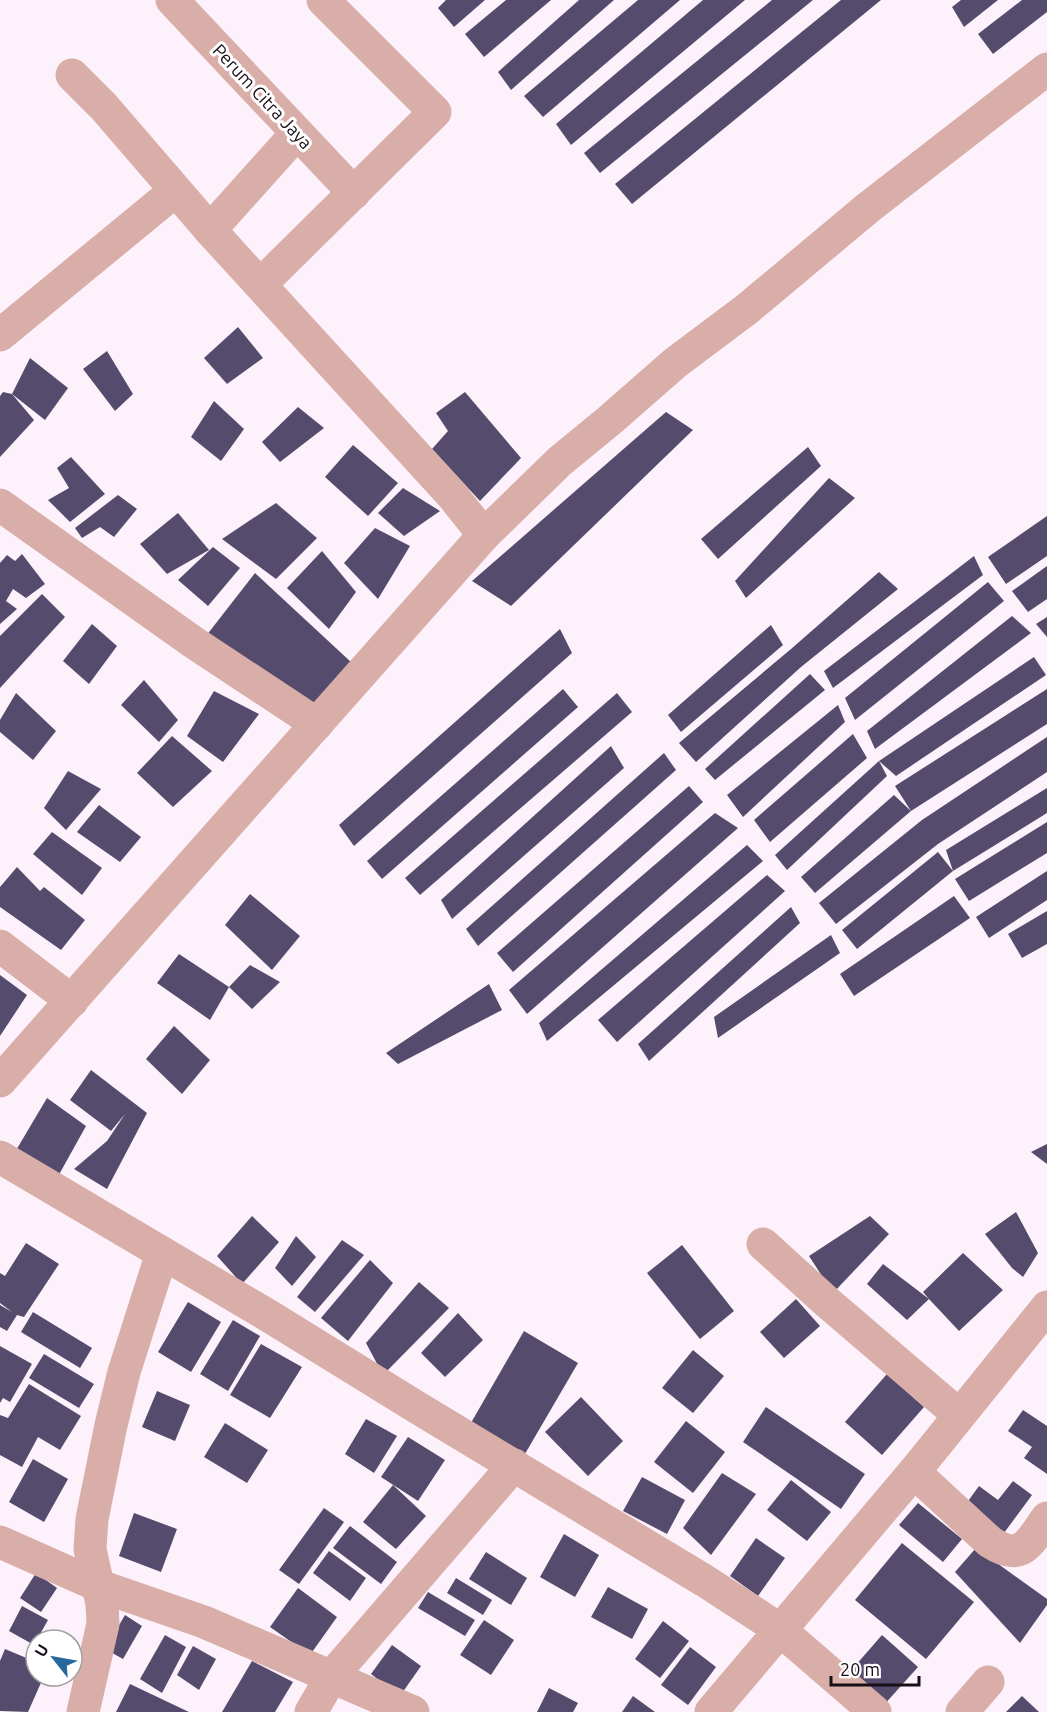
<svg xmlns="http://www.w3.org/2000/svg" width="1047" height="1712" viewBox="0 0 1047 1712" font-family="Ubuntu,sans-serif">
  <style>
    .building { fill: #554b6d }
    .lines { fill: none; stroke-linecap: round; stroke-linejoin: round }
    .minor { stroke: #daaea8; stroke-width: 33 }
    .labels { text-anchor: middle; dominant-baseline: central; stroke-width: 6; stroke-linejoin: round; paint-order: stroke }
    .street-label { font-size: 18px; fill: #170e17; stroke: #fff }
  </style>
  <rect width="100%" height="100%" fill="#fdf2fc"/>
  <!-- building -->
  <g class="building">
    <path d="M446 0H485L454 27 438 8Z"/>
    <path d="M506 0H551L484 57 465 34Z"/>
    <path d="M579 0H614L511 90 498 72Z"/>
    <path d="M638 0H680L543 117 524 96Z"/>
    <path d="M703 0H745L571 145 556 124Z"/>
    <path d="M772 0H813L600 173 584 153Z"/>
    <path d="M841 0H881L632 204 615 184Z"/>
    <path d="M961 0H998L964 27 952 7Z"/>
    <path d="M1022 0H1047V12L993 54 978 34Z"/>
    <path d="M238 327 263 358 227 384 204 358Z"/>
    <path d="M107 351 133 394 115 411 83 369Z"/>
    <path d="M30 358 68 388 45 420 12 394Z"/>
    <path d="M3 392 12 394 34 420 0 457V396Z"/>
    <path d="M465 392 521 458 480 501 432 449 448 431 436 413Z"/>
    <path d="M214 401 244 429 221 461 191 437Z"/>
    <path d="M298 407 324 428 280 462 262 442Z"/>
    <path d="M666 412 693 430 511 606 472 581Z"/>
    <path d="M353 445 398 483 368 516 325 477Z"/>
    <path d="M808 447 821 466 718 559 701 539Z"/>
    <path d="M71 457 105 494 70 522 48 500 69 488 57 468Z"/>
    <path d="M829 478 855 498 746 598 735 581Z"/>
    <path d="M403 488 440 511 404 536 378 513Z"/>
    <path d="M118 495 137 509 114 537 100 527 82 538 75 528Z"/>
    <path d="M276 503 317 538 276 579 222 539Z"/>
    <path d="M178 513 209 550 167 574 140 544Z"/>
    <path d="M1047 516V556L1006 584 988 557Z"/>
    <path d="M375 528 410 546 378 599 344 563Z"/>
    <path d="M213 547 240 568 208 606 178 580Z"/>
    <path d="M322 551 356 592 329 629 287 588Z"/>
    <path d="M22 554 45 584 26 598 13 589 6 601 17 609 0 624V563L7 555 15 561Z"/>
    <path d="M974 556 983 575 833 688 824 671Z"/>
    <path d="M1047 566V599L1028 612 1012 591Z"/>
    <path d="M879 572 898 589 801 667 696 762 679 743 791 649Z"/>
    <path d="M255 573 352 663 320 710 206 636Z"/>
    <path d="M988 582 1004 601 855 720 845 698Z"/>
    <path d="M42 594 65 617 0 688V636Z"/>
    <path d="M1012 616 1031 633 875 749 867 731Z"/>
    <path d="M1047 617V637L1036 624Z"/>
    <path d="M92 624 117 646 89 684 63 661Z"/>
    <path d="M771 625 783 645 681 732 668 715Z"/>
    <path d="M560 629 572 653 354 846 339 825Z"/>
    <path d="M1034 657 1046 675 896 776 879 761Z"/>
    <path d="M810 674 825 690 715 780 705 769Z"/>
    <path d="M144 680 178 720 159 742 121 705Z"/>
    <path d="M563 689 578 707 382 879 367 861Z"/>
    <path d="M1047 689V724L911 811 895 786Z"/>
    <path d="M214 691 259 714 223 762 187 736Z"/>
    <path d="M16 693 56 731 33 760 0 732V720Z"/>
    <path d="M617 693 632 712 420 895 405 878Z"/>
    <path d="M838 705 845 722 743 817 727 795Z"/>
    <path d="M853 734 867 758 770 842 754 820Z"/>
    <path d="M172 736 212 771 173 807 137 773Z"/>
    <path d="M1047 737V772L938 844 836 924 819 903 922 820Z"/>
    <path d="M611 746 624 768 452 919 441 900Z"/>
    <path d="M664 753 676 770 478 946 466 929Z"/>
    <path d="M879 761 887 776 787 870 775 855Z"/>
    <path d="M68 771 101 789 66 830 44 808Z"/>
    <path d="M689 786 703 802 513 972 497 953Z"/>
    <path d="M1047 788V813L953 871 857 949 842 930 938 852 953 871 946 850Z"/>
    <path d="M894 795 911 811 815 893 801 877Z"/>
    <path d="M99 805 141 837 120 862 77 832Z"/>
    <path d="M715 813 738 828 527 1014 509 990Z"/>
    <path d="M1047 822V853L969 901 955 879Z"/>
    <path d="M52 832 102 868 82 895 33 854Z"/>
    <path d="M747 845 763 861 547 1041 539 1023Z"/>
    <path d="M17 867 40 891 44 887 85 920 61 950 0 907V887Z"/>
    <path d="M1047 871V900L989 938 976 917Z"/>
    <path d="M767 875 785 891 617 1042 598 1020Z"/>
    <path d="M250 894 300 936 272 970 225 925Z"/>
    <path d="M954 896 970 918 854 996 840 974Z"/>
    <path d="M791 907 800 923 649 1061 638 1044Z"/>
    <path d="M1047 911V944L1022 958 1008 934Z"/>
    <path d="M831 935 840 953 718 1038 714 1017Z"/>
    <path d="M179 954 229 987 250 965 280 982 252 1009 229 987 210 1020 157 983Z"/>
    <path d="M0 975 27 995 0 1036Z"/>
    <path d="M489 984 502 1010 398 1064 386 1053Z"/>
    <path d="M174 1026 210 1060 182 1094 146 1059Z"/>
    <path d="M91 1070 147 1113 107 1189 74 1169 107 1141 125 1114 111 1131 70 1100Z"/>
    <path d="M47 1098 86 1126 56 1180 15 1152Z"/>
    <path d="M1047 1144V1164L1031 1152Z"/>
    <path d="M1016 1212 1038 1253 1023 1277 1012 1268 985 1234Z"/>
    <path d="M252 1216 279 1242 242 1284 217 1256Z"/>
    <path d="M870 1216 889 1234 833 1293 809 1256Z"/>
    <path d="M296 1236 316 1257 292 1286 275 1268Z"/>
    <path d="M342 1240 364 1255 315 1312 297 1297Z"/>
    <path d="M26 1243 59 1264 24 1317 17 1315 7 1331 0 1327V1305L12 1312 0 1303V1273L5 1276Z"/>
    <path d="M682 1245 734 1311 700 1339 647 1273Z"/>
    <path d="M963 1253 1003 1290 959 1331 929 1299 907 1320 867 1284 883 1264 929 1299 923 1292Z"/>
    <path d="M370 1260 393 1283 348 1341 321 1318Z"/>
    <path d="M419 1282 449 1308 383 1375 366 1343Z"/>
    <path d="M796 1299 820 1326 784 1358 760 1332Z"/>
    <path d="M188 1302 221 1322 191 1372 158 1352Z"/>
    <path d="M33 1312 92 1348 80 1368 21 1332Z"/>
    <path d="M458 1313 483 1340 445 1377 421 1353Z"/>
    <path d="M233 1320 260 1336 228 1391 200 1374Z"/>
    <path d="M524 1331 578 1363 522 1459 468 1428Z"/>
    <path d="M261 1344 302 1367 270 1418 230 1395Z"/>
    <path d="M0 1346 32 1364 10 1402 3 1398 0 1403Z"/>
    <path d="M693 1350 724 1376 693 1413 662 1388Z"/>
    <path d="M44 1354 94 1384 79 1408 29 1378Z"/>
    <path d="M887 1374 924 1407 882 1455 845 1422Z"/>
    <path d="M29 1384 81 1416 60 1450 38 1437 22 1467 0 1455V1415L8 1418Z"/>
    <path d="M157 1391 190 1405 175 1441 142 1427Z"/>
    <path d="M581 1397 623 1441 588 1476 545 1432Z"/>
    <path d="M766 1407 865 1474 841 1509 743 1442Z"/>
    <path d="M1023 1410 1047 1426V1474L1024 1458 1032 1447 1008 1431Z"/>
    <path d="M366 1419 397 1436 374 1473 345 1454Z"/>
    <path d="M686 1421 725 1452 693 1493 654 1462Z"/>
    <path d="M225 1423 268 1450 247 1483 204 1457Z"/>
    <path d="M408 1437 445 1460 418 1501 381 1477Z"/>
    <path d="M33 1459 68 1479 44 1522 9 1502Z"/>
    <path d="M722 1473 756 1494 711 1555 683 1528Z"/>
    <path d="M642 1477 685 1500 667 1534 623 1511Z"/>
    <path d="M791 1480 831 1512 807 1541 767 1510Z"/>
    <path d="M1013 1481 1032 1495 1001 1537 963 1508 979 1486 998 1500Z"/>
    <path d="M393 1485 426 1516 396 1549 363 1522Z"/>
    <path d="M918 1503 962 1539 943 1562 899 1525Z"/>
    <path d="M324 1508 344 1522 299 1584 279 1570Z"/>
    <path d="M134 1513 177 1529 161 1572 119 1556Z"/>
    <path d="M350 1526 397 1562 381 1584 333 1548Z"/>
    <path d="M564 1534 599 1555 575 1597 540 1577Z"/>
    <path d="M756 1538 785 1558 758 1596 730 1576Z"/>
    <path d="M902 1543 974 1602 926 1659 855 1600Z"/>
    <path d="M976 1548 1047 1599V1605L1020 1643 955 1572Z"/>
    <path d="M329 1551 366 1578 350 1601 313 1573Z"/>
    <path d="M486 1552 527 1578 511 1605 469 1579Z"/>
    <path d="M36 1573 57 1588 41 1612 20 1598Z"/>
    <path d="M456 1578 492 1600 483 1615 447 1593Z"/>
    <path d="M608 1587 648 1609 632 1639 591 1617Z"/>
    <path d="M298 1588 337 1617 310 1655 270 1627Z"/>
    <path d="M428 1592 475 1620 465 1636 418 1608Z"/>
    <path d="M22 1606 48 1620 34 1645 9 1631Z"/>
    <path d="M125 1615 142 1626 123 1659 105 1649Z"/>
    <path d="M484 1620 514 1640 491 1675 460 1655Z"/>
    <path d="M663 1621 689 1641 660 1678 635 1659Z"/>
    <path d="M165 1635 186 1647 162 1693 140 1679Z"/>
    <path d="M882 1635 918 1667 883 1706 848 1674Z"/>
    <path d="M392 1645 421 1666 400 1696 371 1674Z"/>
    <path d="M193 1646 216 1659 199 1690 177 1675Z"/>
    <path d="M690 1647 716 1667 688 1705 661 1685Z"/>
    <path d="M5 1649 36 1662V1676H44L28 1712 0 1711V1661Z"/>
    <path d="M252 1661 293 1682 275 1712H222Z"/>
    <path d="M130 1684 189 1712H116Z"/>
    <path d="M549 1688 578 1703 573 1712H537Z"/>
    <path d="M633 1696 655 1712H622Z"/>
    <path d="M1022 1696 1039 1712H1006Z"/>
  </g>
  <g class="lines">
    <!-- minor -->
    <g class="minor">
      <path d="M172 0 354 193"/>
      <path d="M72 75 104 107 210 230 452 495 484 535"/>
      <path d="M210 230 297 133"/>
      <path d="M261 284 435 112 323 0"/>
      <path d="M0 335 175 191"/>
      <path d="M0 505 193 642 317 724"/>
      <path d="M0 946 72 1001"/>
      <path d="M0 1081 484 535 560 461 610 420 675 363 747 309 869 207 1047 69"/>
      <path d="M0 1157 269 1316 418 1408 705 1581 779 1629 875 1712"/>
      <path d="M763 1244 828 1303 959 1415"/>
      <path d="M914 1472 990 1542C1022 1563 1029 1543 1047 1518"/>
      <path d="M0 1542 97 1585 204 1622 413 1712"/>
      <path d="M83 1712 103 1624 102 1604 90 1549 92 1519 111 1425 124 1372 162 1253"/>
      <path d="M311 1712 332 1676 514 1465"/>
      <path d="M711 1712 914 1472 1047 1307"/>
      <path d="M962 1712 988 1682"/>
    </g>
  </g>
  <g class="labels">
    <!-- street labels -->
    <g class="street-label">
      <text transform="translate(263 96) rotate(47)">Perum Citra Jaya</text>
    </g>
  </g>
  <!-- north arrow -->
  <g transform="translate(54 1658) rotate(301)"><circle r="28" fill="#ffffff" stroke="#a29fa2" stroke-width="1.5"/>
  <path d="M0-4.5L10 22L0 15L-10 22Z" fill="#28679d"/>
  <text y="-9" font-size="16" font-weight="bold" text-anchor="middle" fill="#170e17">U</text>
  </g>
  <!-- scale -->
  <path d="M831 1676v9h88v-9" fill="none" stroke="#170e17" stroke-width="3"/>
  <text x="840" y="1676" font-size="18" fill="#170e17" stroke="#ffffff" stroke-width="4.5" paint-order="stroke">20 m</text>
</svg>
